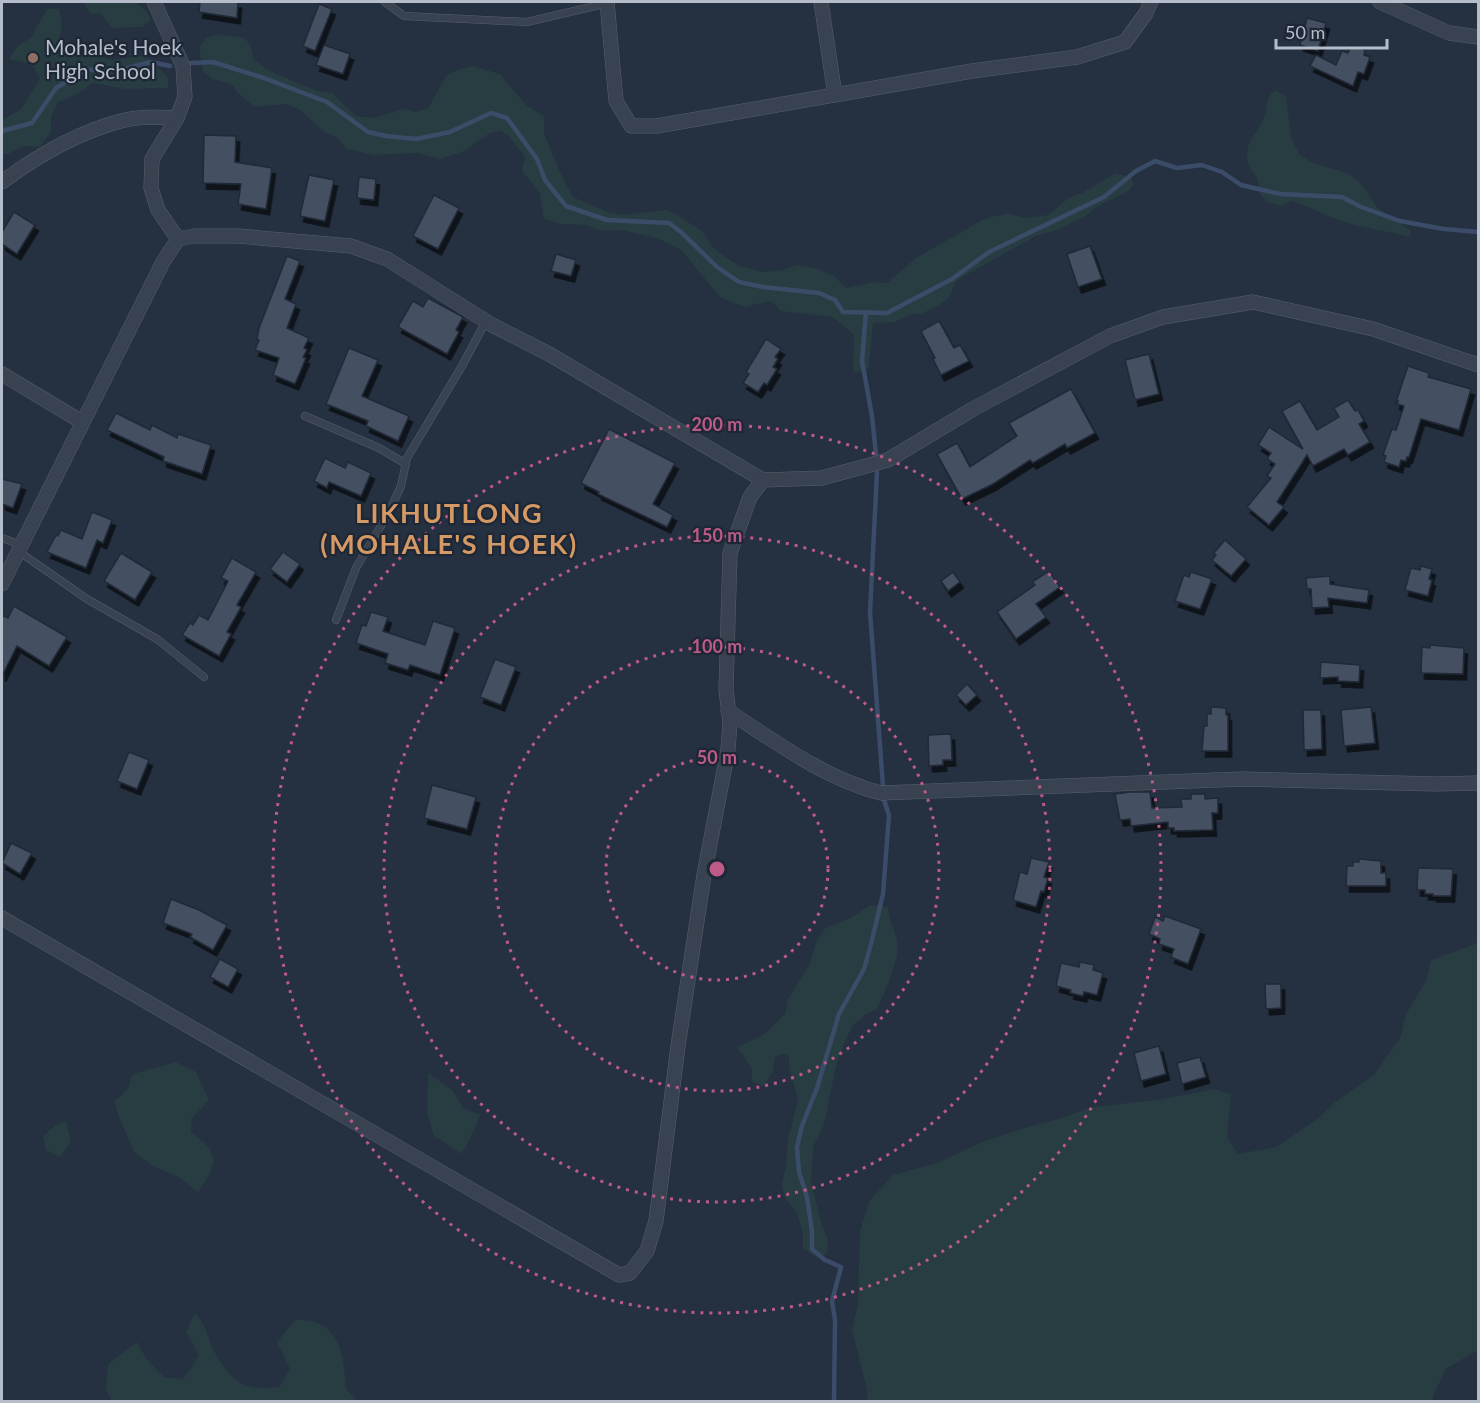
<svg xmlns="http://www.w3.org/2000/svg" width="1480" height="1403" viewBox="0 0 1480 1403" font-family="Lato,sans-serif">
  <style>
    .green { fill: #273d41 }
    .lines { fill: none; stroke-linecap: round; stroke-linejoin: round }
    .stream { stroke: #3b4c69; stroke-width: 4.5 }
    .building { fill: #445062; stroke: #202937; stroke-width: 1.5; filter: url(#shadow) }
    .service-casing { stroke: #57606d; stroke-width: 8 }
    .minor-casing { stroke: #57606d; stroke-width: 15 }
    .service { stroke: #394250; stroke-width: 7 }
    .minor { stroke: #394250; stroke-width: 14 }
    .ring { fill: none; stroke: #bd5a87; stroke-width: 3; stroke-dasharray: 3 6 }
    .education-dot { fill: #8d6e63; stroke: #1e2735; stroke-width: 2 }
    .labels { text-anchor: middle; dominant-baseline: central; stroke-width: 4.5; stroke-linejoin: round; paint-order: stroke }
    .poi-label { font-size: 21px; fill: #b6bdca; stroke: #1e2735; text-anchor: start }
    .district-label { font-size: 27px; font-weight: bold; letter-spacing: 1.5px; fill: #d59965; stroke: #1e2735 }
    .centre { fill: #bd5a87; stroke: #1e2735; stroke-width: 3 }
    .ring-label { font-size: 18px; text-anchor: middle; font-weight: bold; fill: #bd5a87; stroke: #1e2735; stroke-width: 4.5; stroke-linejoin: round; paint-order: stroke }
  </style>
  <defs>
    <filter id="shadow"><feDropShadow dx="3.5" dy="6" stdDeviation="0" flood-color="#0009"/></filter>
  </defs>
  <rect width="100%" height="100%" fill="#253040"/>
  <!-- green -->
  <g class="green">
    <path d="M83 2H136L148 13 151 21 142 27 112 28 101 14 90 13Z"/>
    <path d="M47 9H59L62 24 59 41 66 52 113 60 145 55 168 77V88L124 89 93 83 76 95 58 102 51 117V132L40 147 24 146 8 154H2V120L21 109 40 79 32 64 9 59 17 47 31 37Z"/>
    <path d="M217 34 245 38 251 47 253 58 266 69 317 91 332 93 356 116 372 118 404 109 416 112 428 108 446 76 457 70 473 66 500 74 526 105 544 116V133L559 170 573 197 607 212 624 215 666 210 676 214 703 232 714 249 739 266 764 272 783 270 797 265 815 268 834 276 846 288 874 282 887 283 916 258 984 219 1008 213 1024 218 1048 215 1070 197 1082 193 1116 173 1131 178 1134 184 1129 191 1100 205 1085 216 1057 230 1036 236 957 280 949 297 938 306 923 313 909 315 895 322 873 323 869 366 866 370 855 373 853 370 854 335 833 317 781 311 771 301 745 307 721 298 680 249 656 238 621 230 602 231 586 225 560 224 544 219 540 193 522 171 525 157 509 136 501 131 490 133 465 151 440 159 417 153 375 155 347 149 338 138 323 131 299 109 285 104 254 107 238 93 231 84 212 79 203 71 199 47 206 38Z"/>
    <path d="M1275 90 1286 96 1291 137 1299 154 1311 162 1347 173 1361 183 1377 207 1411 231 1410 237C1389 231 1366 229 1345 222 1326 217 1310 206 1292 201L1281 206 1267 202 1259 193C1261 173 1246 172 1247 154 1247 141 1258 131 1263 120 1268 109 1264 99 1275 90Z"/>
    <path d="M871 905 888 907C889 923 893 925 897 939 902 954 884 996 876 1010L868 1013 853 1025 844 1044 836 1066 824 1125 813 1147 811 1181 822 1226 828 1239 827 1253 817 1258 803 1248V1233L797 1213 785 1198 782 1184 786 1166 788 1139 798 1099 789 1068V1056L781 1054 775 1057 773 1071 764 1086 752 1082V1069L737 1047 765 1034 785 1014 788 999 809 965 816 943 824 929 850 918Z"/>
    <path d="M1478 943V1350L1446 1369 1432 1398 1435 1401H866L868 1394 852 1329 858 1303 860 1231 870 1200 893 1175 937 1163 982 1142 1027 1127 1059 1119 1092 1107 1156 1100 1215 1089 1231 1094 1227 1137 1238 1154 1276 1147 1317 1119 1335 1102 1374 1075 1401 1036 1406 1014 1426 981 1431 960Z"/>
    <path d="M176 1062 196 1072 209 1100 192 1118 191 1132 209 1147 214 1160 209 1175 198 1192 177 1176 154 1167 134 1152 118 1115 115 1101 127 1090 133 1074Z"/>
    <path d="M428 1073 453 1091 463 1108 480 1115 475 1129 462 1154 434 1136 427 1114Z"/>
    <path d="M66 1121 71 1142 60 1157 46 1150 43 1136 56 1125Z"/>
    <path d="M195 1313C209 1329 206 1334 214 1351 231 1382 244 1391 279 1387L290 1369 277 1342 296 1319C304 1320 314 1321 320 1324 344 1337 344 1365 346 1389L358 1401H112L106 1390 108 1364 137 1342 146 1358 164 1377 183 1379 199 1355 186 1332Z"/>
  </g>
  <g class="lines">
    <!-- stream -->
    <g class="stream">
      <path d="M191 63 213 62 264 78 327 102 368 132 386 136 416 139 450 132 491 113 507 118 537 159 545 180 566 206 607 220 669 223 681 232 717 267 739 282 763 287 819 293 835 300 843 312 887 313 952 279 989 252 1104 197 1136 171 1155 161 1177 168 1202 165 1222 172 1241 185 1280 194 1342 197 1361 207 1400 221 1444 229 1478 232"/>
      <path d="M2 131 32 123 56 88 85 70 124 69 151 62 170 66"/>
      <path d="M866 312 862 361 872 416 876 454"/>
      <path d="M877 472 870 612 883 786"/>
      <path d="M834 1402 835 1320 832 1301 841 1267 825 1260 812 1249V1231L807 1197 799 1172 797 1147 802 1126 817 1088 839 1014 864 969 871 944 883 894 889 815 884 800"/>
    </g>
  </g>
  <!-- building -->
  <g class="building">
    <path d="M200 2H238L237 18 199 12Z"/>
    <path d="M319 4 332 9 315 51 303 46Z"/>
    <path d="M1307 18 1326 23 1318 51 1300 45Z"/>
    <path d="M324 45 350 54 343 74 316 65Z"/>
    <path d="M1351 45 1365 50 1364 55 1370 57 1364 74 1358 72 1353 86 1310 66 1316 55 1336 65 1342 51 1348 53Z"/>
    <path d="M204 135 236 136 235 162 272 168 266 209 238 204 241 184 203 183Z"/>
    <path d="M309 175 334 180 325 221 300 216Z"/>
    <path d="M359 177 376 179 374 200 357 198Z"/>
    <path d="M434 195 459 208 438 249 413 236Z"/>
    <path d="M14 212 35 225 17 254 2 244V232Z"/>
    <path d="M1090 246 1102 279 1078 287 1067 254Z"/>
    <path d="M556 254 576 260 571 276 551 271Z"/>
    <path d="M287 256 300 261 285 299 296 304 287 328 309 338 304 348 307 350 303 357 306 358 295 384 273 375 279 358 255 350 259 340 257 339 259 328Z"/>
    <path d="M428 298 463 317 456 330 459 332 447 354 398 327 413 301 423 307Z"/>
    <path d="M939 321 954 348 960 345 969 361 941 375 933 359 935 358 921 331Z"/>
    <path d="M766 339 781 349 775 357 778 359 773 367 777 369 767 385 764 383 758 392 743 383 749 374 746 372Z"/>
    <path d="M349 348 378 360 362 396 409 416 398 441 366 426 368 421 326 404Z"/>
    <path d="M1149 354 1159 394 1135 400 1125 360Z"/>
    <path d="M1408 366 1429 373 1428 377 1471 389 1459 430 1421 419 1409 457H1407L1406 461 1401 460 1399 467 1384 462 1386 456 1383 455 1392 429 1396 430 1404 406 1397 404 1398 401 1396 402Z"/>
    <path d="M1071 389 1095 433 1067 448 1065 444 1033 463 1030 460 993 484 962 499 937 454 957 443 970 467 1017 436 1009 423Z"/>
    <path d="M1348 400 1355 411 1358 410 1364 421 1359 424 1370 442 1348 455 1344 449 1313 466 1307 455 1277 502 1284 507 1269 525 1247 507 1271 478 1267 476 1275 464 1267 459 1271 453 1258 445 1269 427 1303 449 1282 411 1300 401 1317 430 1339 417 1334 408Z"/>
    <path d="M116 413 150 430 152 425 177 438 178 434 211 445 202 474 163 461 164 457 107 430Z"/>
    <path d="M609 429 675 463 653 504 673 515 667 527 598 494 599 492 581 483Z"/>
    <path d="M325 458 345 468 348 462 371 473 361 496 329 482 327 488 314 481Z"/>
    <path d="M2 479 22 484 13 508 2 504Z"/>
    <path d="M92 512 112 520 103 543 97 540 86 568 47 552 56 535 58 536 61 530 82 539Z"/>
    <path d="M1225 540 1246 559 1231 576 1212 560 1216 555 1214 553Z"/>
    <path d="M283 552 300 564 287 582 270 569Z"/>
    <path d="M121 553 152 572 135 600 104 581Z"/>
    <path d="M232 558 256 572 237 605 241 607 227 632 231 634 219 656 182 635 190 623 193 625 199 615 208 620 228 581 221 578Z"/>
    <path d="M1421 566 1432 569 1429 579 1432 580 1428 596 1405 590 1411 568 1420 570Z"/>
    <path d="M1049 571 1060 587 1036 604 1046 617 1016 639 997 612 1035 585 1032 582Z"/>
    <path d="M953 572 960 582 948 591 941 581Z"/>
    <path d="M1191 572 1212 579 1200 609 1175 601 1184 575 1189 577Z"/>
    <path d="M1330 576V584L1369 590 1367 603 1328 598 1329 607 1312 608 1311 589H1307L1306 578Z"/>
    <path d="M14 606 67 637 49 666 17 646 2 676V615L8 618Z"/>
    <path d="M371 612 388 617 383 631 425 645 433 621 455 628 440 675 410 665 408 670 385 663 388 654 356 643 362 625 366 626Z"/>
    <path d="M1430 645 1464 648 1463 674 1421 673 1422 647 1430 648Z"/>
    <path d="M495 659 516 667 501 705 480 697Z"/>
    <path d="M1321 662 1360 665 1359 682 1338 681V677L1320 678Z"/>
    <path d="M967 684 977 695 966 705 956 695Z"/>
    <path d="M1211 707 1226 708V715H1228V751H1202L1204 726H1207V714H1211Z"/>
    <path d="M1371 707 1375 743 1344 746 1341 710Z"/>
    <path d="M1303 710H1321L1322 749 1304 750Z"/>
    <path d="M951 734 952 760H943V765L929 766 928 735Z"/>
    <path d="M129 752 149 760 137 789 117 781Z"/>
    <path d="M432 785 476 797 467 829 424 818Z"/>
    <path d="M1130 792H1150L1152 808 1182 807 1181 799H1191V794H1205V799L1218 798V813H1212L1213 830 1174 831V828H1168V822L1131 826 1130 819 1120 820 1115 794Z"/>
    <path d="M11 843 32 853 20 874 2 863Z"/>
    <path d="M1031 858 1049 862 1044 877 1048 878 1044 892 1041 891 1036 907 1013 900 1020 872 1027 874Z"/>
    <path d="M1359 859 1381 861V873H1386V886H1346L1347 866H1353V862H1359Z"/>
    <path d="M1418 868 1453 869 1451 896H1433V894H1425V890H1417Z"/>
    <path d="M171 899 199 910 227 925 213 950 190 937 192 934 163 923Z"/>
    <path d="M1165 916 1201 929 1188 964 1171 957 1174 949 1159 944 1160 939 1149 934 1155 917 1163 921Z"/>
    <path d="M220 959 238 969 228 987 210 977Z"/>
    <path d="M1080 962 1094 965 1093 970 1103 973 1097 995 1084 992 1083 996 1070 993 1071 990 1056 986 1061 963 1079 967Z"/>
    <path d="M1265 984H1281V1008L1266 1009Z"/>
    <path d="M1159 1046 1166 1074 1141 1081 1134 1053Z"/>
    <path d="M1200 1057 1206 1077 1182 1084 1177 1063Z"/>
  </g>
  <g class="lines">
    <defs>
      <g id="service">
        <path d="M385 2 404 16 527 22 608 3"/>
        <path d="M305 416 379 448 406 464"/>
        <path d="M2 538 21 545"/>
        <path d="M18 551 87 599 157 639 204 677"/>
        <path d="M336 620 356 568 388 514 401 486 407 458 462 366 486 321"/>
      </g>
      <g id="minor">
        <path d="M154 2 183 66 185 97 177 118 152 159 151 188 158 210 178 239"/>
        <path d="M607 2 616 101 631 126H657L972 71 1077 57 1125 42 1146 13 1151 2"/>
        <path d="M821 2 835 95"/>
        <path d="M1380 2 1449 33 1478 37"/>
        <path d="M2 182C37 156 79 132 121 121 139 116 159 117 177 118"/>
        <path d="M2 374 82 422"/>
        <path d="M2 584 163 262 178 239 194 236H238L351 246 387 259 492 325 549 354 763 480 822 478 888 460 973 409 1110 336 1163 317 1253 302 1373 329 1478 365"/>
        <path d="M728 711C776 742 825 779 881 793L1242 779 1436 784 1478 783"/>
        <path d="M2 918 619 1275 630 1273 647 1251 656 1221 678 1046 704 875 728 750 730 723 726 689 730 553 750 497 763 480"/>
      </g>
    </defs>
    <!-- service casing -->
    <use href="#service" class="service-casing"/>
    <!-- minor casing -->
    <use href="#minor" class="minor-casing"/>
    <!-- service -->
    <use href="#service" class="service"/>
    <!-- minor -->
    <use href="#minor" class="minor"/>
  </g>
  <!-- distance rings -->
  <g class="ring">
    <circle cx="717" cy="869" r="111"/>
    <circle cx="717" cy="869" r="222"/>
    <circle cx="717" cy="869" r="333"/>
    <circle cx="717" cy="869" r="444"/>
  </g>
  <!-- markers -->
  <circle class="education-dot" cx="33" cy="58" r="6"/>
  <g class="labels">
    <!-- poi labels -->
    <g class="poi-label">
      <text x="45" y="46">Mohale's Hoek<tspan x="45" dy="24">High School</tspan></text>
    </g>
    <!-- district labels -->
    <g class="district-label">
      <text x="449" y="512">LIKHUTLONG<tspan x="449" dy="31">(MOHALE'S HOEK)</tspan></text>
    </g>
  </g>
  <circle cx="717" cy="869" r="9" class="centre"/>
  <g class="ring-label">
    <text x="717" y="431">200 m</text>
    <text x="717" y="542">150 m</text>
    <text x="717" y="653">100 m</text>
    <text x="717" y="764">50 m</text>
  </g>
  <!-- border -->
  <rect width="1480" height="1403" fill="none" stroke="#b6bdca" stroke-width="6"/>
  <!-- scale -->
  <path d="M1276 39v9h111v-9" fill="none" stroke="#b6bdca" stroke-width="3"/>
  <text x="1285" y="39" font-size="18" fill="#b6bdca" stroke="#1e2735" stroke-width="4.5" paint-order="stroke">50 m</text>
</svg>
